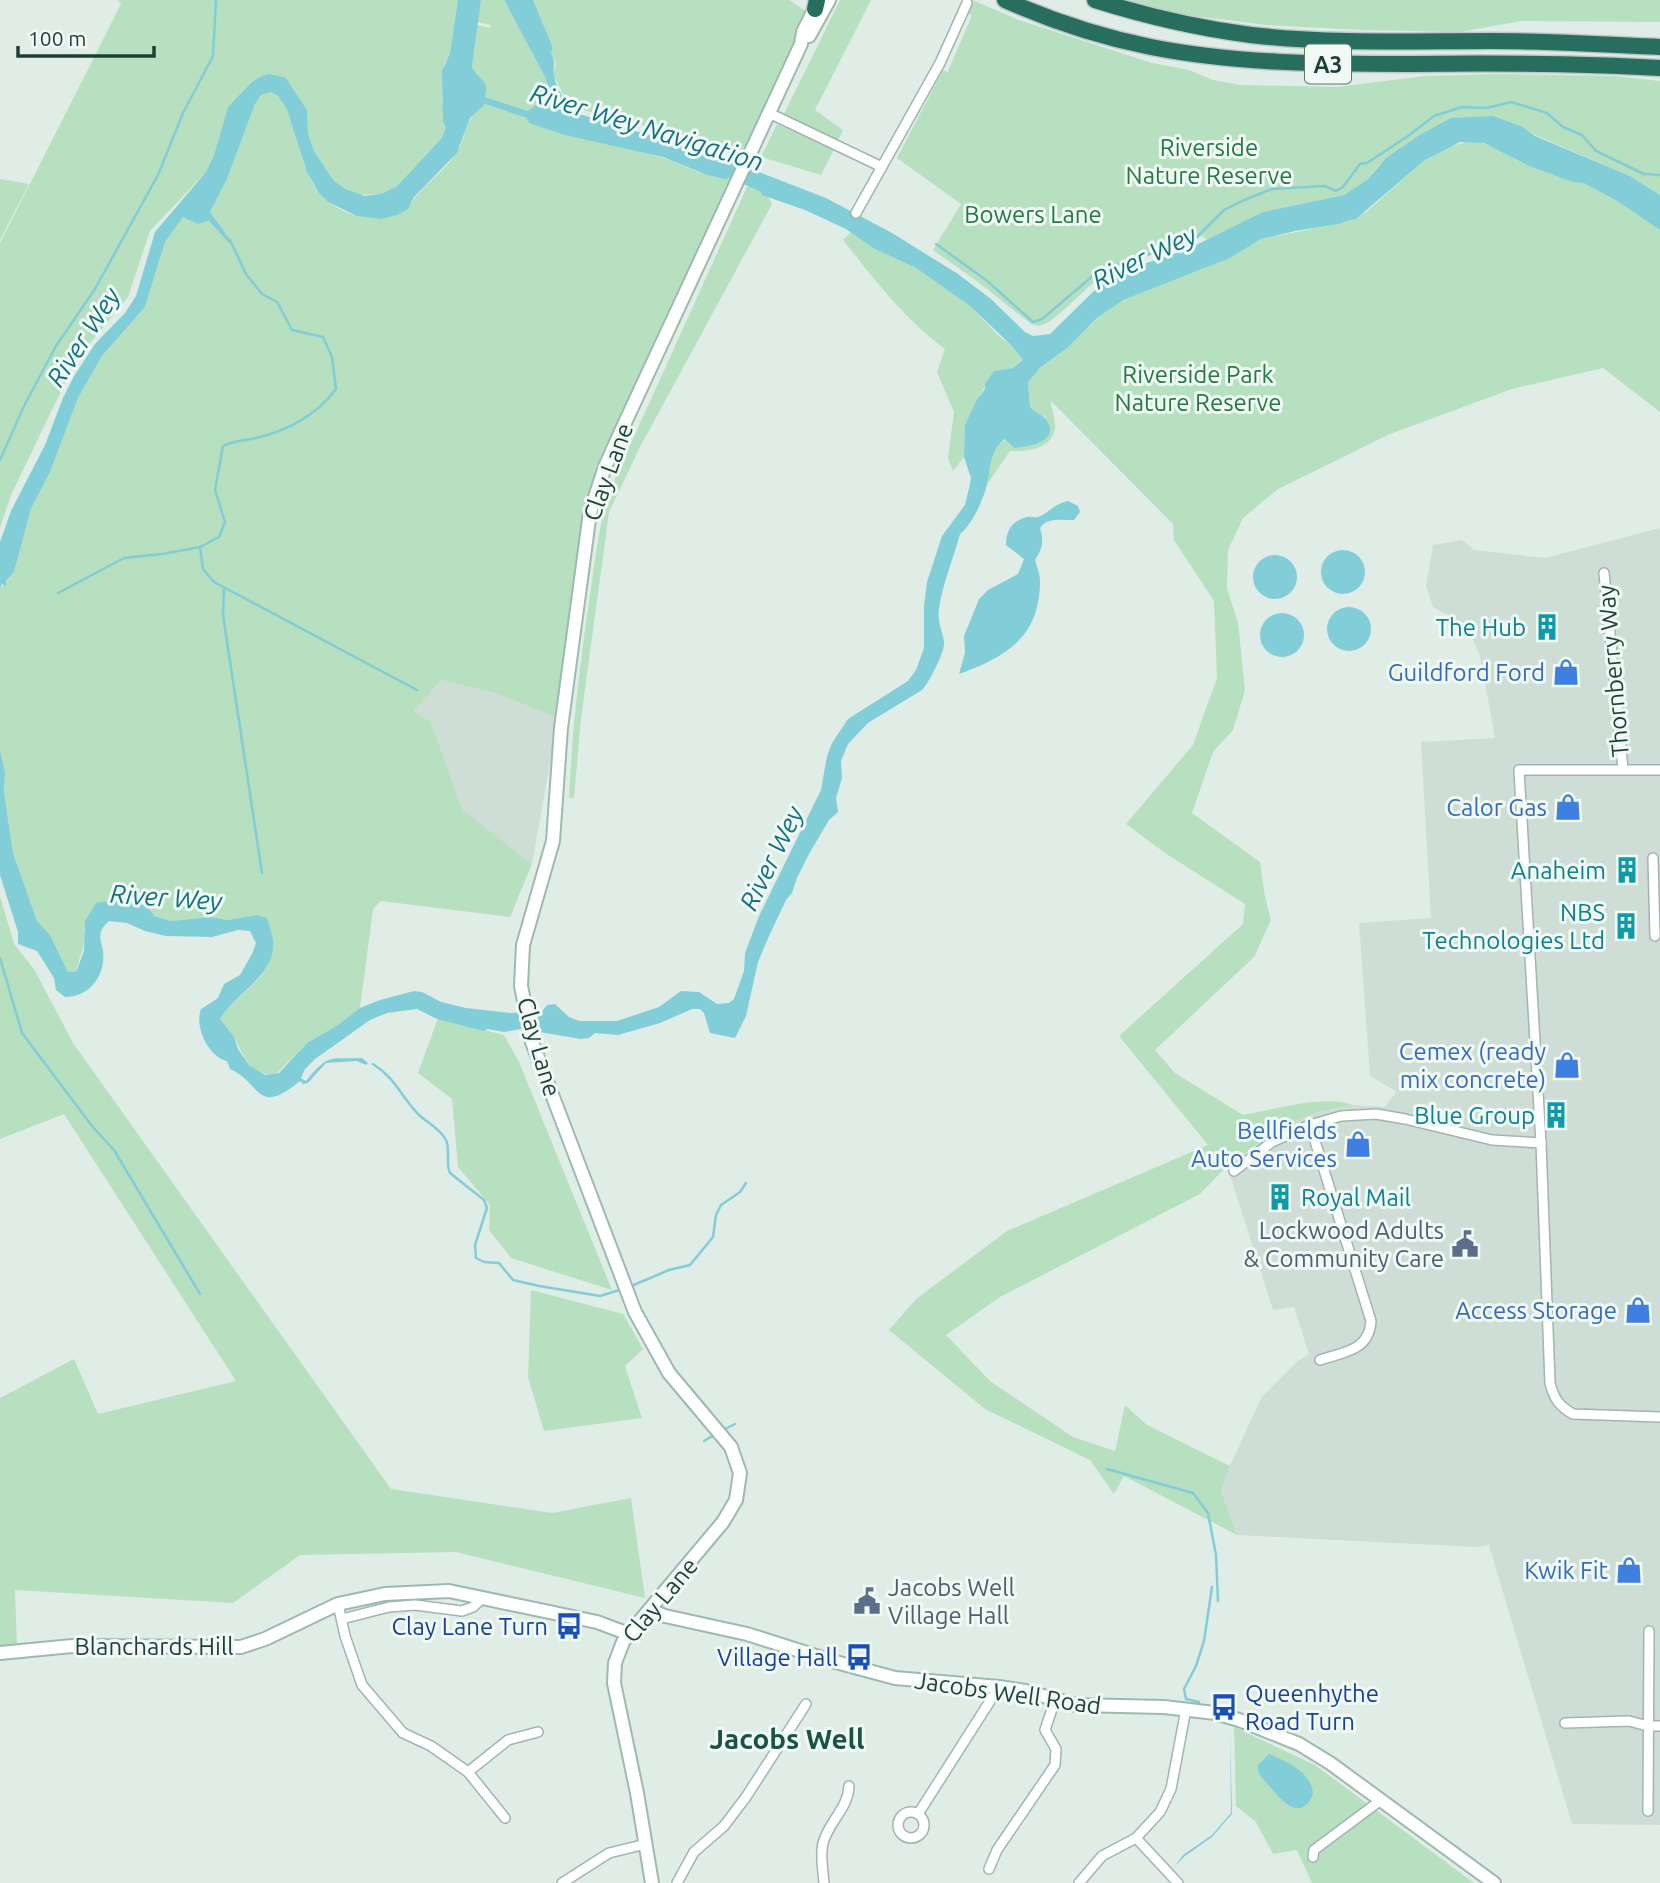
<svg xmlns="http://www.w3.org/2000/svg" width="1660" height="1883" viewBox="0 0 1660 1883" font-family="Ubuntu,sans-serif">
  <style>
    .built { fill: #ceddd5 }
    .green { fill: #b6e0c0 }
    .water { fill: #81cdd8 }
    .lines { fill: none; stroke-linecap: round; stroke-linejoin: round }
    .stream { stroke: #81cdd8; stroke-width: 2.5 }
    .street-casing { stroke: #a2b5ae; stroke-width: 12 }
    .secondary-casing { stroke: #9dbaaf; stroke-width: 16 }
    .highway-casing { stroke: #c0c9c6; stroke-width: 19 }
    .street { stroke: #fff; stroke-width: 9 }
    .secondary { stroke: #fff; stroke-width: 12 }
    .highway { stroke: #276e5e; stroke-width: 16 }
    .labels { text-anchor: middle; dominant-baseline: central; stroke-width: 6; stroke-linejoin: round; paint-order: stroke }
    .shield { fill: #f1f9f4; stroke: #5e776e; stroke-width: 2 }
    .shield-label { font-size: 23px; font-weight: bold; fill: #1f3f35 }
    .park-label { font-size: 24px; fill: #247a43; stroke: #f1f9f4 }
    .street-label { font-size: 24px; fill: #1f3f35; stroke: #f1f9f4 }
    .culture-label { font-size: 24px; fill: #0d838f; stroke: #f1f9f4; text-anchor: end }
    .shop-label { font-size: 24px; fill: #366cbe; stroke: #f1f9f4; text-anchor: end }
    .service-label { font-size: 24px; fill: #4e5e75; stroke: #f1f9f4; text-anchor: end }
    .transit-label { font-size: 24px; fill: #164399; stroke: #f1f9f4; text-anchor: end }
    .water-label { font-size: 26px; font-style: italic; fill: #127281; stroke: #f1f9f4 }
    .quarter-label { font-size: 28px; font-weight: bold; fill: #185343; stroke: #f1f9f4 }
  </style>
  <rect width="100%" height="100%" fill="#e0ede7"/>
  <!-- built -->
  <g class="built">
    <path d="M1660 528V1825L1572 1824 1489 1545 1478 1547 1237 1535 1221 1491 1230 1466 1261 1398 1298 1361 1309 1354 1294 1307 1273 1310 1227 1166 1280 1127 1321 1111 1353 1105 1384 1107 1397 1092 1370 1076 1359 923 1431 918 1421 742 1495 738 1480 656 1467 626 1433 607 1426 586 1433 545 1462 540 1474 550 1545 558Z"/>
    <path d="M441 680 498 694 558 718 532 864 462 809 431 722 414 711Z"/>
  </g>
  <!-- green -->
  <g class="green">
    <path d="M118 0H458L450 53 444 64 442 100 444 111 443 122 446 128 441 139 397 186 381 194 358 195 335 182 314 151 308 134 307 110 286 78 228 107 214 155 206 172 150 231 128 297 76 360 11 495 0 528V243L121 4Z"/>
    <path d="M481 0H504L545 77 557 108 555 110 528 111 485 97C485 74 476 81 472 66L477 25 490 28 491 25 477 22Z"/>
    <path d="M533 0H789L806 11 782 74 741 157 602 112 594 113 569 106 553 74 556 64 551 53 553 48Z"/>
    <path d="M840 0H871L815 110 843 130 837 142 784 114Z"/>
    <path d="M972 0 1019 20 1152 63 1189 70 1213 80 1240 85 1337 87 1425 76 1496 74 1614 76 1660 81V195L1630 176 1535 135 1523 127 1451 118 1379 165 1368 179 1344 195 1263 212 1208 240 1202 236C1174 249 1142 254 1115 268 1089 282 1071 307 1047 323L1039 326 1031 324 978 282 933 250 961 204 897 158 943 70 950 73 948 71 972 15 967 13Z"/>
    <path d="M1127 0H1660V22L1521 21 1460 32 1360 30 1266 25 1165 12Z"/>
    <path d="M271 92C310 111 284 195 355 215 367 218 395 211 408 209 419 187 441 175 455 155 468 138 462 119 485 104 543 123 602 138 660 157 682 163 709 181 731 178L596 476 583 518 558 718 498 694 441 680 414 711 431 722 462 809 532 864 510 917 381 901 373 909 360 1008 338 1025 307 1043 275 1075C247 1075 245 1055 233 1036 229 1030 224 1025 220 1019 233 997 263 984 270 958 272 947 268 930 267 918L257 915 227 920 211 917 171 921 154 916 146 904 137 906 118 902 84 927C87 945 79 956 76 972H68L50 935 37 921 13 853 4 792 5 772 0 750V589L14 572 31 509 50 472 78 398 102 356 145 307 165 242 183 216 198 224 209 221 229 242 231 241 210 212 227 179 255 104 261 95Z"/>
    <path d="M777 124 834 149 821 175 761 157Z"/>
    <path d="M1469 141C1491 142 1508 157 1529 166 1546 173 1563 177 1581 182 1608 191 1638 212 1660 230V412L1603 368 1512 389 1390 434 1278 489 1243 518 1228 550 1227 588 1238 623 1245 690 1233 730 1213 752 1192 813 1260 862 1265 897 1271 920 1254 957 1155 1050 1175 1073 1243 1115C1272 1110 1325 1094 1353 1105L1321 1111 1280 1127 1227 1166 1200 1194 1000 1297 946 1335 990 1381 1073 1437 1115 1451 1125 1405 1147 1425 1230 1466 1221 1491 1237 1535 1124 1476 1114 1494 1090 1460 985 1409 889 1330 916 1299 1007 1231 1208 1145 1119 1036 1243 924 1245 904 1165 853 1126 824 1193 745 1217 678 1214 601 1174 540 1173 524 1051 401C1051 409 1056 420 1055 428 1053 449 1026 452 1010 451L988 483C987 467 992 445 1008 439L1010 445 1046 418 1030 407 1028 382 1032 376C1043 365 1056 358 1067 347 1087 329 1104 309 1129 297L1230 258 1261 239 1347 222 1366 212 1425 160 1446 148Z"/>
    <path d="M0 179 29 184 0 240Z"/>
    <path d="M748 185 768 196 772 204 640 447 609 512 581 719 574 798H569C572 730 580 662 590 595 595 561 599 527 608 494Z"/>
    <path d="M851 232 873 248 916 268 969 305 999 336 1012 346 1023 360 1013 368 995 371 977 399 965 425 964 457 953 471 948 458 954 412 937 372 945 349C905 320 874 279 843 240Z"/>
    <path d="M0 896 14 944 34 969 73 1043 391 1489 552 1513 631 1498 645 1598 456 1552 300 1555 233 1603 15 1590 17 1646 0 1649V1398L74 1359 98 1414 236 1381 64 1114 0 1139Z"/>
    <path d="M438 1018 504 1035 519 1062 612 1290 511 1258 489 1230 490 1205 458 1167 452 1099 418 1073Z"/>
    <path d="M531 1290 623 1314 643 1349 625 1366 642 1418 544 1431 528 1377Z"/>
    <path d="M1234 1727 1315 1765 1474 1883H1312L1297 1850 1273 1854 1256 1822 1236 1806Z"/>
  </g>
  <!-- water -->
  <g class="water">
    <path d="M458 0H481L472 66C474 75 484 78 486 87 487 91 485 94 485 97L528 111 536 105 555 110 557 108 545 77 504 0H533L553 48 551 53C557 67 552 65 554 75 556 89 566 101 573 112L715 155 826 198 892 233 958 274 991 299 1025 332 1033 336 1050 334 1099 286 1126 270 1186 250 1263 212 1344 195 1368 179 1386 158 1421 134 1451 118 1493 116 1523 127 1535 136 1630 176 1660 195V230L1619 202 1584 183 1573 182 1529 166 1484 143 1460 142 1425 160 1357 218 1339 224 1295 231 1261 239 1230 258 1123 300 1097 318 1067 348 1040 368 1028 382 1030 407C1035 412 1044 415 1047 421 1060 443 1027 446 1014 448L1005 439C989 451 991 467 987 485 983 500 972 525 960 534 954 557 942 585 939 609 937 621 942 630 944 641 946 650 929 683 922 690L868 723 848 744 841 761 842 778 836 798 838 812 829 820 809 854 797 878 792 893 786 900 769 936 758 962 746 1016 735 1038 710 1033 704 1013 700 1009H692L660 1023 618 1035 595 1033 589 1038 581 1039 521 1029 504 1032 487 1029 484 1031 437 1019 417 1009 387 1013 370 1020 315 1059 305 1069 301 1078 306 1081C328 1054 328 1059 362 1058L368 1063 366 1065 357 1061 326 1063 308 1083 303 1084 300 1081C256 1118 261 1082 230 1069L227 1061C209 1057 194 1027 201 1009L218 998 224 984 240 975 252 954 256 943 250 931 238 930 212 937 166 936 145 931 127 923 109 921C107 923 103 927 102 929 98 937 102 944 103 951 106 976 89 997 65 997L56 990 54 978 37 951 18 944V932L0 875V750L5 772 4 792 13 853 37 921 50 935 68 972H76L84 951 85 921 96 903C113 899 129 907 146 904L154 916 171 921 211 917 227 920 257 915 267 918C269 926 272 933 273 941 276 976 235 993 220 1019L234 1037 238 1049 249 1065 265 1075 279 1073 307 1043 338 1025 360 1008 380 1000 414 991 422 992 441 1002 466 1008 511 1013 534 1011 541 1013 547 1005 555 1004 569 1017 579 1021H617L659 1007 681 991 699 992 717 1004 729 1003 734 999 744 971 745 953 759 916 821 790 827 756 832 743 848 719 908 681 916 670 924 648V606L927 582 942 536 965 505 970 484 971 478 964 457 965 425 977 399 985 389V384L994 371 1013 368 1023 360 1012 346 970 306 916 268 873 248 846 229 805 210 762 195 761 192 731 178 724 179 707 175 663 157 565 135 529 123 527 118 485 104 470 118 457 153 414 197 408 209 397 215 381 219 357 216 328 202 319 193 307 172 287 109 278 96 271 92 261 95 255 104 227 179 210 212 231 241 229 243 209 221 198 224 183 217 165 242 145 307 102 356 78 398 50 472 31 509 14 572 6 581V586L2 584 0 589V542L11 511 45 445 63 398 74 376 95 344 125 313 136 296 155 232 206 172 214 155 228 107 252 82 262 76 269 74 286 78 307 110 308 134 314 151 334 181 346 189 364 196 381 194 397 186 441 139 446 128 443 122 442 71 450 53Z"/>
    <path d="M1068 501 1078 506 1080 512 1074 520C1062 520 1047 517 1040 528 1044 542 1043 547 1035 560 1037 567 1040 574 1040 581 1040 637 1006 657 959 674L965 653 964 636 979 599 988 590 1018 574 1024 559 1006 545C1006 530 1012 521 1027 517 1031 516 1035 518 1038 517 1047 514 1054 504 1068 501Z"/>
    <circle cx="1343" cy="572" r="22"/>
    <circle cx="1275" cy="577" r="22"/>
    <circle cx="1349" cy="629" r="22"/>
    <circle cx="1282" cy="635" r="22"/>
    <path d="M1230 1728 1232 1814 1212 1837 1185 1856 1174 1867 1183 1855 1212 1835 1231 1813Z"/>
    <path d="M1269 1754C1287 1762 1311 1771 1313 1794 1301 1822 1284 1803 1271 1788 1265 1781 1257 1775 1258 1765Z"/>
  </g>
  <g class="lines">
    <!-- stream -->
    <g class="stream">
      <path d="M936 244 986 280 1033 322 1042 319 1101 269 1193 241 1224 210 1242 201 1272 189 1325 186 1336 191 1343 187 1360 164 1367 163 1408 136 1434 116 1462 107 1487 108 1511 102 1547 113 1563 127 1582 135 1596 151 1644 174 1660 175"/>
      <path d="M0 460 24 406 56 346 95 289 158 175 183 113 213 56 216 0"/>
      <path d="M200 547 203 569 214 582 417 690"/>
      <path d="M224 588 223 615 262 873"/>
      <path d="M58 593 124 558 162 554 200 547 219 537 225 522 215 490 223 446C234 440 244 441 256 438 287 431 317 415 336 389L332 357 323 337 292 330 277 302 262 294 246 274 230 240"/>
      <path d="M0 958 22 1033 92 1126 114 1150 200 1294"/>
      <path d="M373 1064C396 1079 400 1095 418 1114 427 1123 440 1128 446 1140 451 1151 445 1163 450 1173L484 1200 487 1208 475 1245 476 1258 484 1262 499 1263 513 1280 539 1286 600 1296 623 1289"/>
      <path d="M629 1287 669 1270 690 1265 713 1237 716 1215 721 1205 740 1192 746 1183"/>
      <path d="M723 1430 735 1424"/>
      <path d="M704 1441 714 1435"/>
      <path d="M1107 1469 1193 1493 1208 1513 1216 1555 1218 1601"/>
      <path d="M1199 1702 1186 1699 1184 1689 1196 1666 1204 1641 1212 1587"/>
    </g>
    <defs>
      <g id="street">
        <path d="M769 113 882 167"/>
        <path d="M856 213 940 63 967 3"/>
        <path d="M1604 573 1623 769"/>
        <path d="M1660 770H1519L1541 1143 1550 1383C1554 1399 1559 1406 1573 1414L1660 1417"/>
        <path d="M1653 858 1655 936"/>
        <path d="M1310 1125 1371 1321C1369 1351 1344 1352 1320 1360"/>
        <path d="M1234 1171 1272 1142 1310 1125 1341 1116 1376 1114 1405 1119 1492 1140 1541 1143"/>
        <path d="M338 1604 345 1636 362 1685 403 1733 431 1746 468 1772 505 1818"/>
        <path d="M342 1619 389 1607 415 1605 462 1611 473 1607 484 1597"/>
        <path d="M1565 1723 1629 1721 1648 1726H1660"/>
        <path d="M468 1772 508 1740 538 1732"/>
        <path d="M1648 1811 1649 1631"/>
        <circle cx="911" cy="1825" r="13"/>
        <path d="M918 1814 999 1687"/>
        <path d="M1136 1838 1178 1883"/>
        <path d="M1313 1857 1314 1850 1381 1800"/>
        <path d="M989 1869 997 1850 1055 1765 1056 1749 1045 1730 1055 1700"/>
        <path d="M562 1883 609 1853 646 1844"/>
        <path d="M677 1883 694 1852 724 1826 746 1797 806 1704"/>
        <path d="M824 1883C823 1870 820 1855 823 1843 829 1821 848 1809 849 1786"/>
        <path d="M1079 1883 1102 1856 1136 1838 1160 1812 1171 1789 1186 1709"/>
      </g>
      <g id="secondary">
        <path d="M809 36 829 0"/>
        <path d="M650 1610 665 1616 747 1634 832 1661 895 1678 999 1687 1025 1691 1076 1705 1164 1707 1215 1713 1239 1720 1299 1744 1330 1763 1494 1883"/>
        <path d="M0 1653 72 1646 241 1647 265 1639 338 1604 385 1594 449 1591 597 1622 629 1634"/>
        <path d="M652 1883 637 1793 614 1683 615 1663 623 1642 629 1634 723 1522 736 1500 740 1473 731 1447 669 1373 635 1312 532 1042 521 986 523 945 553 841 561 728 590 512 605 467 622 429 801 44 803 32 818 2"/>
      </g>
      <g id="highway">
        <path d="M1005 0C1052 21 1101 37 1151 47 1237 64 1324 64 1411 64 1494 63 1577 63 1660 68"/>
        <path d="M1095 0C1146 16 1197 28 1251 35 1330 44 1410 41 1490 41 1547 41 1603 44 1660 47"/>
        <path d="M815 9 817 0"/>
      </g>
    </defs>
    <!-- street casing -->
    <use href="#street" class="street-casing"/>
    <!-- secondary casing -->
    <use href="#secondary" class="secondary-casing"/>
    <!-- highway casing -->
    <use href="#highway" class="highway-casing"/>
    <!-- street -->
    <use href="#street" class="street"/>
    <!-- secondary -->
    <use href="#secondary" class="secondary"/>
    <!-- highway -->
    <use href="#highway" class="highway"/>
  </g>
  <!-- icons -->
  <defs>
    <symbol id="building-bare" viewBox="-9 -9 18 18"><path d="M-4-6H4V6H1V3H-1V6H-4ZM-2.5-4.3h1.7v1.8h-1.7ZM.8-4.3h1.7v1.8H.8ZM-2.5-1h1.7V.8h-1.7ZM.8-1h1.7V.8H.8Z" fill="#0f9aa8" stroke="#f1f9f4" stroke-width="2.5" paint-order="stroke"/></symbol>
    <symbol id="shop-bare" viewBox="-9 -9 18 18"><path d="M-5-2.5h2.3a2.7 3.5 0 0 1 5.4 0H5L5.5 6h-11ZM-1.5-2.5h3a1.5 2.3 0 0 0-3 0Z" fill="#3f7fe0" stroke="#f1f9f4" stroke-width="2.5" paint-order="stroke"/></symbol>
    <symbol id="civic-bare" viewBox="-9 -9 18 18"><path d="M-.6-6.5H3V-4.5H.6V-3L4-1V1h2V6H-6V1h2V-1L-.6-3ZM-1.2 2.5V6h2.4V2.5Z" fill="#5c6f8a" stroke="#f1f9f4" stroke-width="2.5" paint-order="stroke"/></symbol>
    <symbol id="bus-bare" viewBox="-9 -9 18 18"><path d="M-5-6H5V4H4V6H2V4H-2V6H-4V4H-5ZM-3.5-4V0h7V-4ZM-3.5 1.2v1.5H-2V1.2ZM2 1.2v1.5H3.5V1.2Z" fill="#1a4fb4" stroke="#f1f9f4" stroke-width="2.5" paint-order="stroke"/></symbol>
  </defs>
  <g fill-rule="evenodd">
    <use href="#building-bare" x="1528" y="608" width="38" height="38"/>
    <use href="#shop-bare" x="1547" y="653" width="38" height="38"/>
    <use href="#shop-bare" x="1549" y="788" width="38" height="38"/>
    <use href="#building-bare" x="1608" y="851" width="38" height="38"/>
    <use href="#building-bare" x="1607" y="907" width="38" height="38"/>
    <use href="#shop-bare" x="1548" y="1046" width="38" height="38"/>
    <use href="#building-bare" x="1537" y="1096" width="38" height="38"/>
    <use href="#shop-bare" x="1339" y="1125" width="38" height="38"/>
    <use href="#building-bare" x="1261" y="1178" width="38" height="38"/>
    <use href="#civic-bare" x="1446" y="1225" width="38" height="38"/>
    <use href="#shop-bare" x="1619" y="1291" width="38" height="38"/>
    <use href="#shop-bare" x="1610" y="1551" width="38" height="38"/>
    <use href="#civic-bare" x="848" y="1582" width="38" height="38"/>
    <use href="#bus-bare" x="550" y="1607" width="38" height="38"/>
    <use href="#bus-bare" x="840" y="1638" width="38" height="38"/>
    <use href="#bus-bare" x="1205" y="1688" width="38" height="38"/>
  </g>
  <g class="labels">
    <!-- shield labels -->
    <rect class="shield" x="1305" y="44.5" width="46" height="39" rx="5"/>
    <g class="shield-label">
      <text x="1328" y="64">A3</text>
    </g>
    <!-- park labels -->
    <g class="park-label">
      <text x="1209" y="147">Riverside<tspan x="1209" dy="28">Nature Reserve</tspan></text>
      <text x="1033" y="214">Bowers Lane</text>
      <text x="1198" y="374">Riverside Park<tspan x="1198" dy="28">Nature Reserve</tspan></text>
    </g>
    <!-- street labels -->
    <g class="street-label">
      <text transform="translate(608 472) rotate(-70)">Clay Lane</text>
      <text transform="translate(1613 671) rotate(-95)">Thornberry Way</text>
      <text transform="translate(539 1047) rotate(74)">Clay Lane</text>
      <text transform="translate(660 1600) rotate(-50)">Clay Lane</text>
      <text x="154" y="1646">Blanchards Hill</text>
      <text transform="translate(1008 1693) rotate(8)">Jacobs Well Road</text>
    </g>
    <!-- culture labels -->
    <g class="culture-label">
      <text x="1526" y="627">The Hub</text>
      <text x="1606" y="870">Anaheim</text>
      <text x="1605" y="912">NBS<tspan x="1605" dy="28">Technologies Ltd</tspan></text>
      <text x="1535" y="1115">Blue Group</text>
      <text x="1301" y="1197" text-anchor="start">Royal Mail</text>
    </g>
    <!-- shop labels -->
    <g class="shop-label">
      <text x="1545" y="672">Guildford Ford</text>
      <text x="1547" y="807">Calor Gas</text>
      <text x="1546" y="1051">Cemex (ready<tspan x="1546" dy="28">mix concrete)</tspan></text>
      <text x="1337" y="1130">Bellfields<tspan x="1337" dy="28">Auto Services</tspan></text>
      <text x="1617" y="1310">Access Storage</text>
      <text x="1608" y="1570">Kwik Fit</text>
    </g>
    <!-- service labels -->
    <g class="service-label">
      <text x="1444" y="1230">Lockwood Adults<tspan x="1444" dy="28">&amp; Community Care</tspan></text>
      <text x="888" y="1587" text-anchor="start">Jacobs Well<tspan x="888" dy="28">Village Hall</tspan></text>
    </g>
    <!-- transit labels -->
    <g class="transit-label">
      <text x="548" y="1626">Clay Lane Turn</text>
      <text x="838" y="1657">Village Hall</text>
      <text x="1245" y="1693" text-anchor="start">Queenhythe<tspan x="1245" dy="28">Road Turn</tspan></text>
    </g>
    <!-- water labels -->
    <g class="water-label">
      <text transform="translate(647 127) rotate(17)">River Wey Navigation</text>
      <text transform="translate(1144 257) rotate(-26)">River Wey</text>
      <text transform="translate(83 337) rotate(-57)">River Wey</text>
      <text transform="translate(771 858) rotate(-64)">River Wey</text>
      <text transform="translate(166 897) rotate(4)">River Wey</text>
    </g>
    <!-- quarter labels -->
    <g class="quarter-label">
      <text x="787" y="1738">Jacobs Well</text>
    </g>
  </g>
  <!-- scale -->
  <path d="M18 46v10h136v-10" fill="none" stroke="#1f3f35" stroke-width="3.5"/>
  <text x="28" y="46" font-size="21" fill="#1f3f35" stroke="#f1f9f4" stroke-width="5" paint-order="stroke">100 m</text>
</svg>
